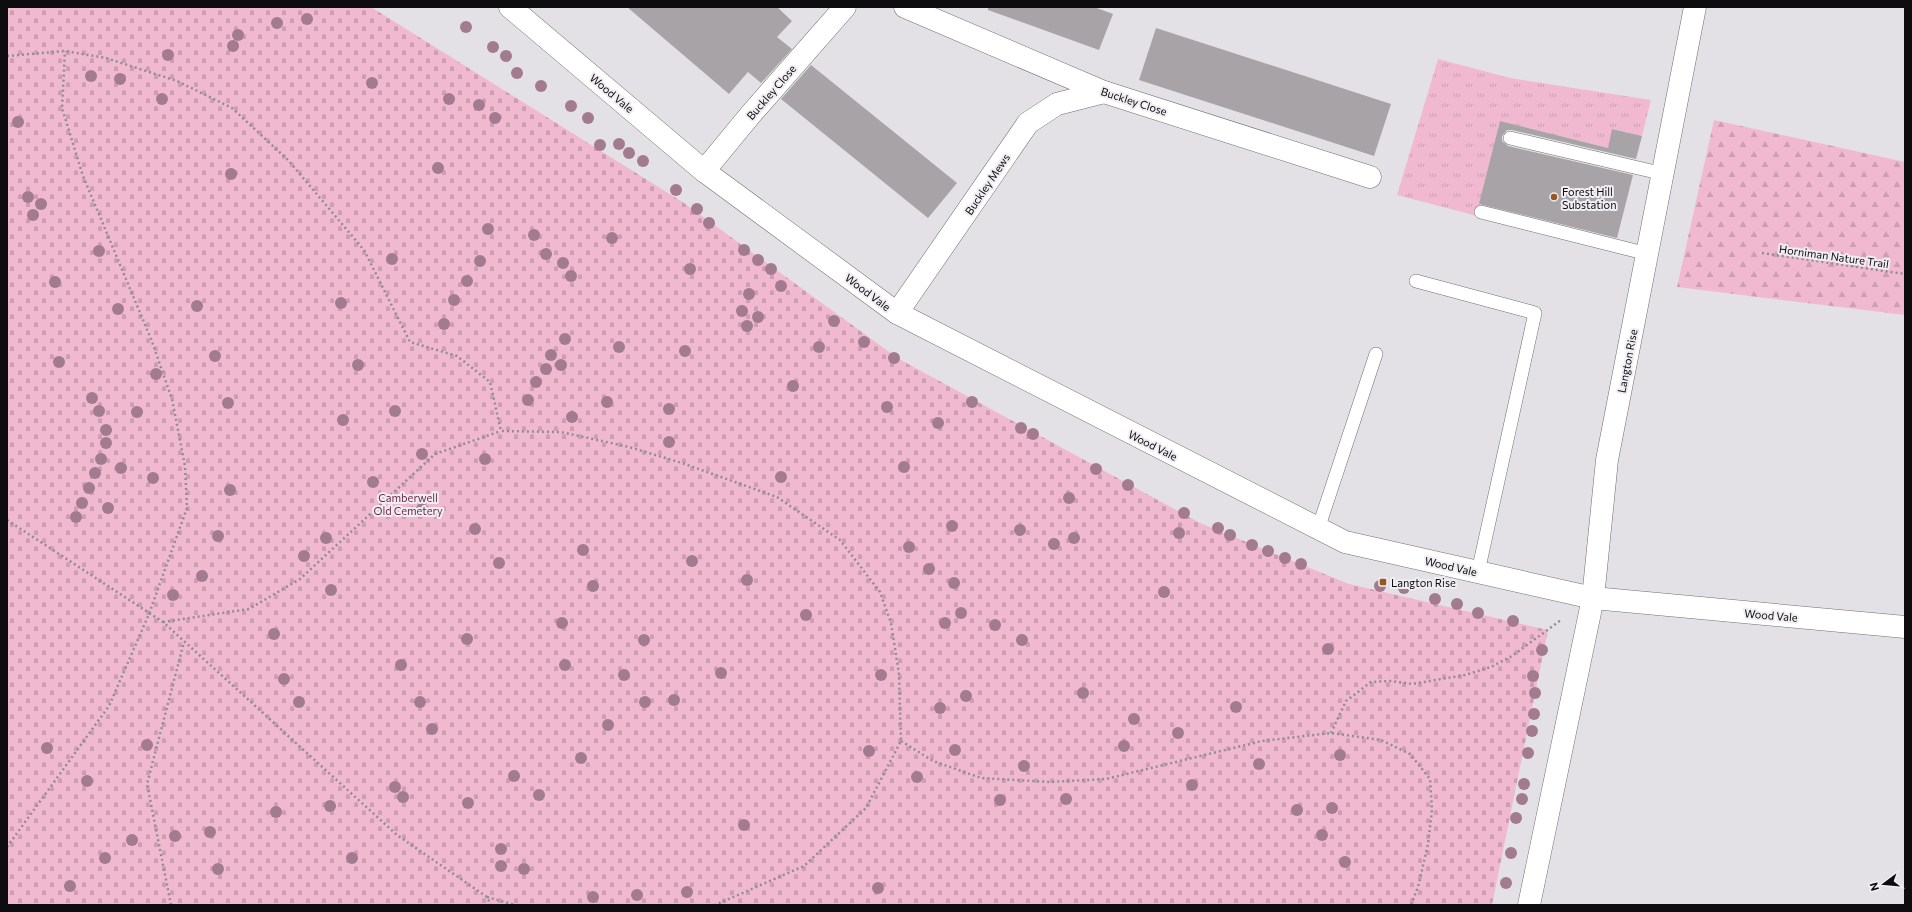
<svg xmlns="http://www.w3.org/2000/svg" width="1912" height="912" viewBox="0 0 1912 912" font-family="Commissioner,sans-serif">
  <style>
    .grass { fill: url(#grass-tufts) }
    .forest { fill: url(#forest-firs) }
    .cemetery { fill: url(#cemetery-stones) }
    .building { fill: #a8a3a6 }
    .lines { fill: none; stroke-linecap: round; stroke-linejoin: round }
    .lane-casing { stroke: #716e73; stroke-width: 14 }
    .street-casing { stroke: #716e73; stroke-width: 23 }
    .secondary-casing { stroke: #716e73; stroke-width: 23 }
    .path { stroke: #8f8d91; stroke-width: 2.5; stroke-dasharray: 2 3; stroke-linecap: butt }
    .lane { stroke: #fff; stroke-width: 13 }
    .street { stroke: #fff; stroke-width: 22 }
    .secondary { stroke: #fff; stroke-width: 22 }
    .tree { fill: #a37b8f }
    .poi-dot { fill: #975622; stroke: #f1eef3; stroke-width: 1.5 }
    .labels { text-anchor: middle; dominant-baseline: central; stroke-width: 4; stroke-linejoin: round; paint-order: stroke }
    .street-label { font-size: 11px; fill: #0d0c0e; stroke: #f1eef3 }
    .poi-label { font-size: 11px; fill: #0d0c0e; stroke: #f1eef3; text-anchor: start }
    .park-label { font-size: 11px; fill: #6d2748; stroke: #f1eef3 }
  </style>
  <defs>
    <pattern id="grass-tufts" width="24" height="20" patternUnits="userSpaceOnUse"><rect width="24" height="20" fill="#f1b9cf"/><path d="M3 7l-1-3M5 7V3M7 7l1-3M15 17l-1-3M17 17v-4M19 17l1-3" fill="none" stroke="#cd9eb1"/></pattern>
    <pattern id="forest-firs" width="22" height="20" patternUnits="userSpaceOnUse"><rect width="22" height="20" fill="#f1b9cf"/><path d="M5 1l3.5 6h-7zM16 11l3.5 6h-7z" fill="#cd9eb1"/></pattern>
    <pattern id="cemetery-stones" width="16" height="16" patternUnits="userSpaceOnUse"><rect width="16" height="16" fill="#f1b9cf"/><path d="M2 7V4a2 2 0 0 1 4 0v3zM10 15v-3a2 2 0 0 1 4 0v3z" fill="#cd9eb1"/></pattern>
  </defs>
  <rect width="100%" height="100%" fill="#e4e1e6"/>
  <!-- grass -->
  <path class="grass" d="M1438 59 1510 78 1651 100 1642 136 1613 129 1608 148 1500 121 1477 216 1397 195Z"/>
  <!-- forest -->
  <path class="forest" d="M1714 120 1905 162V315L1677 287Z"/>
  <!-- cemetery -->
  <path class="cemetery" d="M7 7H371L684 203 899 359 1200 523 1349 584 1548 630 1492 905H7Z"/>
  <!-- building -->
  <g class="building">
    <path d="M627 7H777L792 21 777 37 792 49 761 83 748 72 729 94Z"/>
    <path d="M988 7H1094L1113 14 1099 50 988 10Z"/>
    <path d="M1156 28 1391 104 1374 156 1139 80Z"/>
    <path d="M811 65 957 183 928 218 781 99Z"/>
    <path d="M1500 121 1608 148 1612 129 1642 136 1636 159 1512 130H1507L1502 136V141L1508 146 1633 175 1617 238 1479 204Z"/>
  </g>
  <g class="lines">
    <defs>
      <g id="lane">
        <path d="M1510 138 1664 174"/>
        <path d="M1481 212 1648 254"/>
        <path d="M1416 281 1535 313 1478 572"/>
        <path d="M1318 529 1376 354"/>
      </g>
      <g id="street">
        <path d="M905 7 1104 92 1370 177"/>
        <path d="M704 171 751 114 845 7"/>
        <path d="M897 313 1028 123 1057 104 1104 92"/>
        <path d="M1529 905 1593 598 1607 460 1695 7"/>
      </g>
      <path id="secondary" d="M510 7 704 171 897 313 1345 542 1593 598 1905 627"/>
    </defs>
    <!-- lane casing -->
    <use href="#lane" class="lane-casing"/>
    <!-- street casing -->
    <use href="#street" class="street-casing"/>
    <!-- secondary casing -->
    <use href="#secondary" class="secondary-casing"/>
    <!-- path -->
    <g class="path">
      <path d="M7 56 65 51 106 58 177 81 232 108 288 160 364 250 410 342 457 356 490 382 501 431 561 432 629 447 682 463 777 497 840 540 880 592 891 623 899 674 901 741 866 808 804 866 715 905"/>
      <path d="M1762 253 1905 274"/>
      <path d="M7 520 163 622 397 835 487 897 491 905"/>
      <path d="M163 622 249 609 300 579 435 454 501 431"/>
      <path d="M1331 733 1346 701 1371 682 1390 681 1412 684 1465 675 1491 667 1512 656 1561 620"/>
      <path d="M901 741 933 761 981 778 1050 782 1106 779 1262 741 1331 733 1381 740 1410 754 1430 779 1432 810 1428 844 1418 887 1411 905"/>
      <path d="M7 847 109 706 149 614 187 508 185 466 172 399 151 339 83 176 62 108 65 51"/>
      <path d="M487 897 515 905"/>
      <path d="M171 905 147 784 184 642"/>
    </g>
    <!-- lane -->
    <use href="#lane" class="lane"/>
    <!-- street -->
    <use href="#street" class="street"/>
    <!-- secondary -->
    <use href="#secondary" class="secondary"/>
  </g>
  <!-- trees -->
  <g class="tree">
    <circle cx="307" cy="19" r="6"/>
    <circle cx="277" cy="23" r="6"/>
    <circle cx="466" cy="27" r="6"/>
    <circle cx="238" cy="35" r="6"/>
    <circle cx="233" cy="46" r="6"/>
    <circle cx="493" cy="47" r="6"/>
    <circle cx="168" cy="55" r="6"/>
    <circle cx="506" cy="56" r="6"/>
    <circle cx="517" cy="73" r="6"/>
    <circle cx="91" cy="76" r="6"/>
    <circle cx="120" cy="79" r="6"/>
    <circle cx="372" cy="83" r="6"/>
    <circle cx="541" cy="86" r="6"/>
    <circle cx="162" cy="99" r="6"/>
    <circle cx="449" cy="99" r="6"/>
    <circle cx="479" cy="105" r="6"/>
    <circle cx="571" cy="106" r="6"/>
    <circle cx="495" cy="118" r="6"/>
    <circle cx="588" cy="118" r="6"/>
    <circle cx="18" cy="122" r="6"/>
    <circle cx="619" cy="144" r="6"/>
    <circle cx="600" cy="145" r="6"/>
    <circle cx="629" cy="153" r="6"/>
    <circle cx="643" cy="161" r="6"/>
    <circle cx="438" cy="168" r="6"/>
    <circle cx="231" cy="174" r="6"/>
    <circle cx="676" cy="190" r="6"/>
    <circle cx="28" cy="197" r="6"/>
    <circle cx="41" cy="204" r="6"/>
    <circle cx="697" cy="209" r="6"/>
    <circle cx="33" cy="215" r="6"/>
    <circle cx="709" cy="223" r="6"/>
    <circle cx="488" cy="229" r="6"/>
    <circle cx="534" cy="235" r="6"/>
    <circle cx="612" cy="238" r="6"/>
    <circle cx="744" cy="250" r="6"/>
    <circle cx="99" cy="251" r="6"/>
    <circle cx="546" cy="254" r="6"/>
    <circle cx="392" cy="259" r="6"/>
    <circle cx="758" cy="260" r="6"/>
    <circle cx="480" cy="261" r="6"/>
    <circle cx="563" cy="263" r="6"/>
    <circle cx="690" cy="269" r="6"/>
    <circle cx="771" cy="269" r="6"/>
    <circle cx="571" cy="276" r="6"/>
    <circle cx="467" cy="281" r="6"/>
    <circle cx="55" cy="282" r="6"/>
    <circle cx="781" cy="286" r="6"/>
    <circle cx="749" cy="294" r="6"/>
    <circle cx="454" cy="300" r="6"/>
    <circle cx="341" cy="303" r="6"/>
    <circle cx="197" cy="306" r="6"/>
    <circle cx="118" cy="309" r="6"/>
    <circle cx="742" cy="311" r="6"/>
    <circle cx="758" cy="317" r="6"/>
    <circle cx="834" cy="321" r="6"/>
    <circle cx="444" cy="324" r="6"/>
    <circle cx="747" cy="326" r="6"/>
    <circle cx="565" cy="339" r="6"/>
    <circle cx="864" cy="342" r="6"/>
    <circle cx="619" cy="347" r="6"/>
    <circle cx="819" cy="347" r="6"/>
    <circle cx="685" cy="351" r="6"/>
    <circle cx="551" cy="355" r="6"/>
    <circle cx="215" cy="356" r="6"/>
    <circle cx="894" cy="358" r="6"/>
    <circle cx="59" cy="362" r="6"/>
    <circle cx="358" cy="365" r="6"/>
    <circle cx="561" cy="365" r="6"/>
    <circle cx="546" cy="369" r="6"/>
    <circle cx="156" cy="374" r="6"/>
    <circle cx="536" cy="382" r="6"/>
    <circle cx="793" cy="386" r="6"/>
    <circle cx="92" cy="398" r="6"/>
    <circle cx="528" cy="400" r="6"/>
    <circle cx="607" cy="402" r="6"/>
    <circle cx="972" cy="402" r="6"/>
    <circle cx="228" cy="403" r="6"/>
    <circle cx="887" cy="407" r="6"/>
    <circle cx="669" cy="409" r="6"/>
    <circle cx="99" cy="411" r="6"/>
    <circle cx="395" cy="411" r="6"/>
    <circle cx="137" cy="412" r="6"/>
    <circle cx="572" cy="417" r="6"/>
    <circle cx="343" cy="420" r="6"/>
    <circle cx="938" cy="423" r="6"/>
    <circle cx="1021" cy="428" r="6"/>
    <circle cx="106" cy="430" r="6"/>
    <circle cx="1033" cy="434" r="6"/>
    <circle cx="669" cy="442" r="6"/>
    <circle cx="106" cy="443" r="6"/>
    <circle cx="422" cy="454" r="6"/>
    <circle cx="101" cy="459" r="6"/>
    <circle cx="485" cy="459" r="6"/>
    <circle cx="904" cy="467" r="6"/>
    <circle cx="121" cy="468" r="6"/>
    <circle cx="1096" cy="469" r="6"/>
    <circle cx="95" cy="473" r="6"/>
    <circle cx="781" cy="477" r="6"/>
    <circle cx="153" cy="478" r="6"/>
    <circle cx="373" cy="482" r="6"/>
    <circle cx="1128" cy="485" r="6"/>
    <circle cx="89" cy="488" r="6"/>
    <circle cx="230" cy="490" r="6"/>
    <circle cx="1069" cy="498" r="6"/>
    <circle cx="82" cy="503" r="6"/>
    <circle cx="108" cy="508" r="6"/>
    <circle cx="422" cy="509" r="6"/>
    <circle cx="1184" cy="513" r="6"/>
    <circle cx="76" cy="517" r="6"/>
    <circle cx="952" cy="526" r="6"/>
    <circle cx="1218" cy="528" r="6"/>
    <circle cx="475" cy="529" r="6"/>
    <circle cx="1020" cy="530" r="6"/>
    <circle cx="1179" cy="533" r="6"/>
    <circle cx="1230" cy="535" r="6"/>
    <circle cx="218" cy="536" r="6"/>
    <circle cx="326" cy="538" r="6"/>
    <circle cx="1074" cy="538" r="6"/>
    <circle cx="1054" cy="544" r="6"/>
    <circle cx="1252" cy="545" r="6"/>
    <circle cx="909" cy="547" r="6"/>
    <circle cx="583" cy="550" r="6"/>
    <circle cx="1268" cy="551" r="6"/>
    <circle cx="304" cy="556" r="6"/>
    <circle cx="1285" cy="558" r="6"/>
    <circle cx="692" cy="561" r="6"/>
    <circle cx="499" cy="563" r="6"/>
    <circle cx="1301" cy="564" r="6"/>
    <circle cx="929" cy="569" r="6"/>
    <circle cx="202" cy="576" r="6"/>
    <circle cx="747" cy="580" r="6"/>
    <circle cx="954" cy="583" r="6"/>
    <circle cx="593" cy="586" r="6"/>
    <circle cx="1380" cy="586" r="6"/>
    <circle cx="1404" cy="588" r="6"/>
    <circle cx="331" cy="590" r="6"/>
    <circle cx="1164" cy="592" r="6"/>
    <circle cx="173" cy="595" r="6"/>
    <circle cx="1435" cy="599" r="6"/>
    <circle cx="1457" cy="604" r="6"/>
    <circle cx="961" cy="613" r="6"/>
    <circle cx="1478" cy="613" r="6"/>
    <circle cx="806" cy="615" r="6"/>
    <circle cx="1513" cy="621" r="6"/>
    <circle cx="562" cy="623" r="6"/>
    <circle cx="945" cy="623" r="6"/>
    <circle cx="995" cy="625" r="6"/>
    <circle cx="274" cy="634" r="6"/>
    <circle cx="467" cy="639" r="6"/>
    <circle cx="644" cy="640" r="6"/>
    <circle cx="1022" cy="640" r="6"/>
    <circle cx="1328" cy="649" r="6"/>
    <circle cx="1542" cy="650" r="6"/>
    <circle cx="401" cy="665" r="6"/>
    <circle cx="565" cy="665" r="6"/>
    <circle cx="721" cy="673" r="6"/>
    <circle cx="624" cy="675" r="6"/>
    <circle cx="881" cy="675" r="6"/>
    <circle cx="1533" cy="676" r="6"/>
    <circle cx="284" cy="679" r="6"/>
    <circle cx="1083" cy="693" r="6"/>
    <circle cx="1535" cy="693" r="6"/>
    <circle cx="966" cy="696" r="6"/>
    <circle cx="674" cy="700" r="6"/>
    <circle cx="299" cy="702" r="6"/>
    <circle cx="420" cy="702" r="6"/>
    <circle cx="645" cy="702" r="6"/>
    <circle cx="1236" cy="707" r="6"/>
    <circle cx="940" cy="708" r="6"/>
    <circle cx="1534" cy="714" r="6"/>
    <circle cx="1134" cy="719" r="6"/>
    <circle cx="608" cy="725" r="6"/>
    <circle cx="432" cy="729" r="6"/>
    <circle cx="1532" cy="731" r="6"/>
    <circle cx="1178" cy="733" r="6"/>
    <circle cx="147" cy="745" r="6"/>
    <circle cx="1124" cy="746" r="6"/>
    <circle cx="47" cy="748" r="6"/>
    <circle cx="955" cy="750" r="6"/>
    <circle cx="869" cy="751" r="6"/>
    <circle cx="1528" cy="753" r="6"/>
    <circle cx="1340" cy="755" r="6"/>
    <circle cx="581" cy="758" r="6"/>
    <circle cx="1259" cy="764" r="6"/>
    <circle cx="1024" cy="766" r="6"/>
    <circle cx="514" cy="776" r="6"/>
    <circle cx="917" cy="777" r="6"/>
    <circle cx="87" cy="781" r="6"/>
    <circle cx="1524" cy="784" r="6"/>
    <circle cx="1192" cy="785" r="6"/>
    <circle cx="395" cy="787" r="6"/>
    <circle cx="539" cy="795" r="6"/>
    <circle cx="403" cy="797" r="6"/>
    <circle cx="1066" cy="799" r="6"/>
    <circle cx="1522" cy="799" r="6"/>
    <circle cx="1000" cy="800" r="6"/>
    <circle cx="468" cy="803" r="6"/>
    <circle cx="330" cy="806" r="6"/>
    <circle cx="1332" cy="808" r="6"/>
    <circle cx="1297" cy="810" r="6"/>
    <circle cx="276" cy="812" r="6"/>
    <circle cx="1516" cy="818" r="6"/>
    <circle cx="744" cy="825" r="6"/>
    <circle cx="210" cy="832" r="6"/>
    <circle cx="1322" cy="835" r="6"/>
    <circle cx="175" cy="836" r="6"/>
    <circle cx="132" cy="840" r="6"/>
    <circle cx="501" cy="849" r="6"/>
    <circle cx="1511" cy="853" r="6"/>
    <circle cx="105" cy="858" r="6"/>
    <circle cx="352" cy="858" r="6"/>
    <circle cx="1345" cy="862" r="6"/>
    <circle cx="501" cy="866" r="6"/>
    <circle cx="218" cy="869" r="6"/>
    <circle cx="524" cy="869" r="6"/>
    <circle cx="1506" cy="883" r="6"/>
    <circle cx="70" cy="886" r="6"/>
    <circle cx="878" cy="888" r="6"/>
    <circle cx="687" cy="892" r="6"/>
    <circle cx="637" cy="895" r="6"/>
    <circle cx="593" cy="897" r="6"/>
  </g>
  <!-- markers -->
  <g class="poi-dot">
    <circle cx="1554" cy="197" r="4"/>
    <rect x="1379" y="578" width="8" height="8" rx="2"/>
  </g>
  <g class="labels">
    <!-- street labels -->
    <g class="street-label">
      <text transform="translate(771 92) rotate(-49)">Buckley Close</text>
      <text transform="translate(612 93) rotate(40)">Wood Vale</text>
      <text transform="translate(1134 101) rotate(18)">Buckley Close</text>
      <text transform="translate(987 184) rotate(-56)">Buckley Mews</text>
      <text transform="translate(1834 256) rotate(8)">Horniman Nature Trail</text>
      <text transform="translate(868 292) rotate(37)">Wood Vale</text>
      <text transform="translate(1627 361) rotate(-79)">Langton Rise</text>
      <text transform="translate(1153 445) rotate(27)">Wood Vale</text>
      <text transform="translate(1451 566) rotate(13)">Wood Vale</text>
      <text transform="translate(1771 615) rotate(5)">Wood Vale</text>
    </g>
    <!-- poi labels -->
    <g class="poi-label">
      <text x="1562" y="191">Forest Hill<tspan x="1562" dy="13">Substation</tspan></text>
      <text x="1391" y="582">Langton Rise</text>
    </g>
    <!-- park labels -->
    <g class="park-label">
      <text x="408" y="497">Camberwell<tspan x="408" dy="13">Old Cemetery</tspan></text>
    </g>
  </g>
  <!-- border -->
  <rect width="1912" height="912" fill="none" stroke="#0d0c0e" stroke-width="16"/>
  <!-- north arrow -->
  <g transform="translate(1884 884) rotate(254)" stroke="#f1eef3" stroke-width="3" paint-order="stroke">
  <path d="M0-3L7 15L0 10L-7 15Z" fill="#0d0c0e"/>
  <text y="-6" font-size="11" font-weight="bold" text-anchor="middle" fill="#0d0c0e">N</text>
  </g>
</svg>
